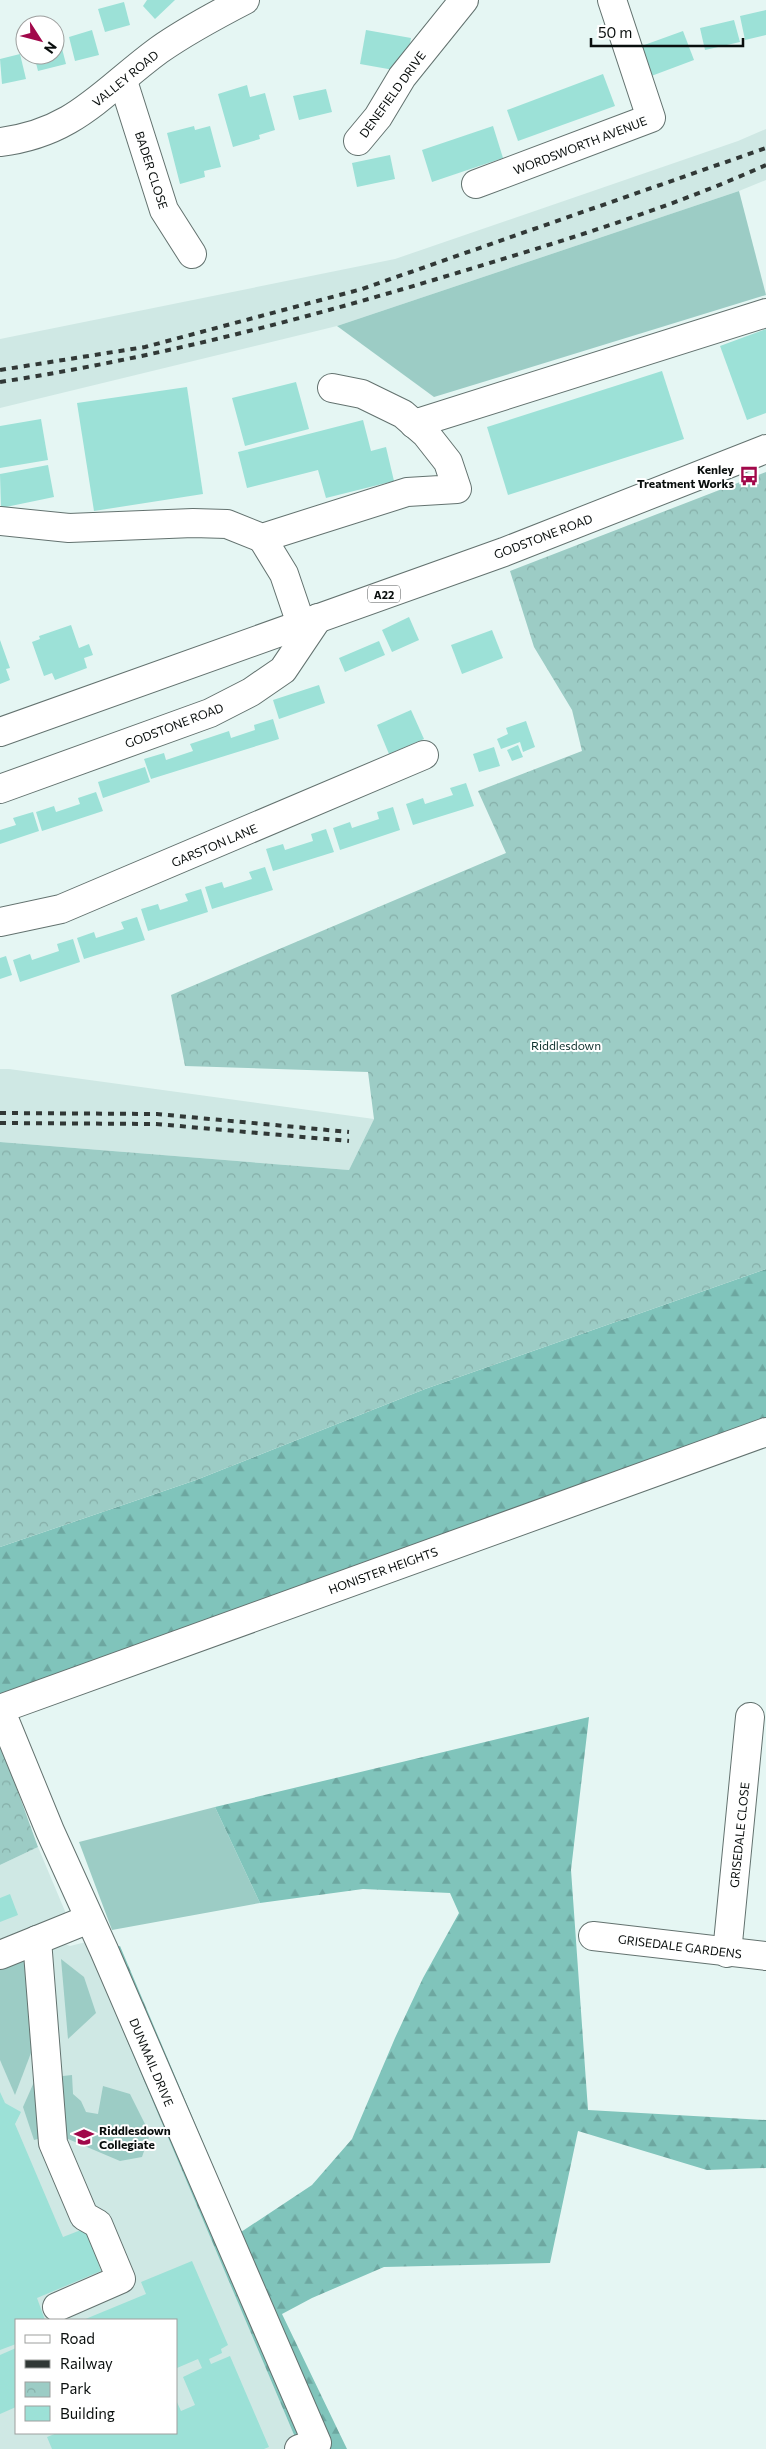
<svg xmlns="http://www.w3.org/2000/svg" width="766" height="2449" viewBox="0 0 766 2449" font-family="Commissioner,sans-serif">
  <style>
    .built { fill: #cfe8e4; fill-rule: evenodd }
    .grass { fill: #9cccc5 }
    .forest { fill: url(#forest-firs) }
    .park { fill: url(#park-crowns) }
    .building { fill: #9ce1d7 }
    .lines { fill: none; stroke-linecap: round; stroke-linejoin: round }
    .minor-casing { stroke: #63726f; stroke-width: 30 }
    .highway-casing { stroke: #63726f; stroke-width: 30 }
    .minor { stroke: #fff; stroke-width: 28 }
    .highway { stroke: #fff; stroke-width: 28 }
    .rail { stroke: #313836; stroke-width: 4; stroke-dasharray: 6 6; stroke-linecap: butt }
    .labels { text-anchor: middle; dominant-baseline: central; stroke-width: 4; stroke-linejoin: round; paint-order: stroke }
    .shield { fill: #fff; stroke: #535656; stroke-width: 1 }
    .shield-label { font-size: 11px; font-weight: bold; fill: #090e0d }
    .street-label { font-size: 12px; fill: #090e0d; stroke: #fff }
    .poi-label { font-size: 12px; font-weight: bold; fill: #090e0d; stroke: #fff; text-anchor: end }
    .park-label { font-size: 12px; fill: #0d2f2b; stroke: #fff }
  </style>
  <defs>
    <pattern id="forest-firs" width="22" height="20" patternUnits="userSpaceOnUse" patternTransform="scale(1.25)"><rect width="22" height="20" fill="#80c4bb"/><path d="M5 1l3.5 6h-7zM16 11l3.5 6h-7z" fill="#6da7a0"/></pattern>
    <pattern id="park-crowns" width="20" height="18" patternUnits="userSpaceOnUse" patternTransform="scale(1.25)"><rect width="20" height="18" fill="#9cccc5"/><path d="M2 6a3 3 0 1 1 6 0M12 15a3 3 0 1 1 6 0" fill="none" stroke="#85aea8"/></pattern>
  </defs>
  <rect width="100%" height="100%" fill="#e5f6f3"/>
  <!-- built -->
  <g class="built">
    <path d="M766 129V180L739 191 337 326 0 408V339L395 259 738 141Z"/>
    <path d="M0 1069H9L374 1119 349 1170 0 1142Z"/>
    <path d="M38 1847 67 1916 59 1942 70 1946 86 1942 300 2449H0V1865ZM16 2320H176V2433H16Z"/>
  </g>
  <!-- grass -->
  <g class="grass">
    <path d="M739 191 766 295 434 397 337 326Z"/>
    <path d="M215 1807 260 1903 112 1930 79 1842Z"/>
    <path d="M25 1954 34 2045 15 2095 0 2060V1964Z"/>
    <path d="M61 1959 84 1977 96 2013 68 2039Z"/>
    <path d="M38 2073 41 2127 38 2139 34 2140 23 2107Z"/>
    <path d="M72 2075 73 2094 81 2101 86 2112 98 2114 103 2086 130 2094 150 2134 142 2157 120 2161 61 2136 54 2077Z"/>
  </g>
  <!-- forest -->
  <g class="forest">
    <path d="M766 1269V1419L0 1699V1547L196 1480 425 1389Z"/>
    <path d="M589 1717 571 1870 588 2110 766 2120V2168L707 2170 578 2131 550 2263 384 2267 312 2298 282 2314 347 2449H300L90 1953 120 1946 241 2232 312 2185 352 2139 395 2038 423 1978 459 1913 450 1893 363 1889 260 1903 215 1807Z"/>
  </g>
  <!-- park -->
  <g class="park">
    <path d="M766 472V1269L425 1389 196 1480 0 1547V1142L349 1170 374 1119 368 1072 185 1066 171 995 506 853 478 791 582 751 572 710 534 647 510 571Z"/>
    <path d="M0 1742 38 1847 0 1865Z"/>
  </g>
  <!-- building -->
  <g class="building">
    <path d="M147 0H175L155 19 143 6Z"/>
    <path d="M124 2 130 25 105 32 98 9Z"/>
    <path d="M766 10V35L745 40 740 16Z"/>
    <path d="M734 20 740 42 705 50 700 28Z"/>
    <path d="M92 30 99 55 75 61 69 37Z"/>
    <path d="M366 30 411 38 405 72 360 64Z"/>
    <path d="M683 31 694 60 646 78 636 48Z"/>
    <path d="M59 37 66 64 38 71 34 55H55V38Z"/>
    <path d="M20 54 26 79 2 84 0 59Z"/>
    <path d="M603 74 615 106 518 141 507 110Z"/>
    <path d="M247 85 250 97 265 93 275 130 259 135 260 139 233 147 218 94Z"/>
    <path d="M326 89 332 112 299 120 293 96Z"/>
    <path d="M194 126 195 130 210 126 221 167 204 171 205 177 180 184 167 133Z"/>
    <path d="M493 126 503 158 432 182 422 150Z"/>
    <path d="M390 155 395 179 357 187 352 163Z"/>
    <path d="M766 329V413L747 420 720 346Z"/>
    <path d="M662 371 684 439 508 495 487 427Z"/>
    <path d="M296 382 309 429 245 446 232 398Z"/>
    <path d="M187 387 203 494 94 511 77 403Z"/>
    <path d="M41 419 48 460 0 468V426Z"/>
    <path d="M363 420 371 451 386 447 394 481 326 498 318 470 247 488 238 452Z"/>
    <path d="M48 465 54 497 1 508 0 474Z"/>
    <path d="M409 617 419 640 392 652 382 630Z"/>
    <path d="M71 625 79 648 89 644 93 655 84 658 87 668 55 680 52 673 44 676 32 642 40 639 39 636Z"/>
    <path d="M492 630 503 658 462 674 451 645Z"/>
    <path d="M0 640 10 668 6 669 10 680 0 684Z"/>
    <path d="M379 641 385 655 345 672 339 658Z"/>
    <path d="M319 685 325 703 279 719 273 700Z"/>
    <path d="M411 710 424 739 389 754 377 725Z"/>
    <path d="M273 719 279 739 151 779 144 759 164 753 166 760 193 751 190 744 229 731 231 738 255 730 254 725Z"/>
    <path d="M526 721 535 747 523 752 520 742 501 749 497 739 508 734 506 728Z"/>
    <path d="M518 745 523 757 512 761 507 750Z"/>
    <path d="M494 747 500 766 479 772 473 754Z"/>
    <path d="M145 767 150 782 103 798 98 782Z"/>
    <path d="M466 783 474 806 413 825 406 804 423 798 425 804 453 795 450 788Z"/>
    <path d="M96 792 103 811 42 831 36 812 54 806 56 812 80 804 78 798Z"/>
    <path d="M393 807 400 830 340 850 333 828 350 822 352 828 379 819 377 812Z"/>
    <path d="M33 812 39 831 0 844V830L16 825 13 818Z"/>
    <path d="M326 829 334 852 273 871 266 849 283 844 285 850 313 841 311 834Z"/>
    <path d="M265 867 273 890 212 909 205 887 222 882 224 888 252 879 249 872Z"/>
    <path d="M201 889 208 912 148 931 141 909 158 904 160 910 188 901 185 894Z"/>
    <path d="M137 917 145 940 84 959 77 938 94 932 96 938 124 929 121 922Z"/>
    <path d="M73 939 80 962 20 982 13 960 30 954 32 960 59 951 57 944Z"/>
    <path d="M6 956 12 975 0 979V958Z"/>
    <path d="M10 1894 18 1915 0 1922V1898Z"/>
    <path d="M0 2092 5 2103 21 2112 15 2124 63 2237 86 2228 101 2271 37 2298 45 2320H16V2344L0 2350Z"/>
    <path d="M192 2261 228 2345 221 2349 222 2353 209 2359 211 2364 230 2356 269 2447 264 2449H52L47 2437 57 2433H176V2400L181 2411 195 2405 183 2377 202 2368 198 2359 177 2368 176 2320H83L146 2294 141 2282Z"/>
    <path d="M16 2348V2407L0 2414V2355Z"/>
  </g>
  <g class="lines">
    <defs>
      <g id="minor">
        <path d="M123 81 164 210 192 254"/>
        <path d="M358 141 378 117 402 77 464 0"/>
        <path d="M0 142C75 133 103 91 159 50 186 31 216 15 245 0"/>
        <path d="M476 184 651 118 612 0"/>
        <path d="M414 424 766 313"/>
        <path d="M0 521 69 528 193 523 227 524 262 538 407 492 457 489 448 462 426 434 403 414 362 394 332 388"/>
        <path d="M262 538 284 574 301 624"/>
        <path d="M0 789 210 713 251 692 283 670 318 618"/>
        <path d="M0 922 61 909 424 755"/>
        <path d="M593 1936 766 1956"/>
        <path d="M37 1940 53 2143 84 2216 98 2224 121 2279 57 2307"/>
        <path d="M727 1953 750 1717"/>
        <path d="M0 1955 89 1919"/>
        <path d="M299 2449 317 2443 104 1950 50 1831 0 1709 766 1432"/>
      </g>
      <path id="highway" d="M0 732 504 552 766 449"/>
    </defs>
    <!-- minor casing -->
    <use href="#minor" class="minor-casing"/>
    <!-- highway casing -->
    <use href="#highway" class="highway-casing"/>
    <!-- minor -->
    <use href="#minor" class="minor"/>
    <!-- highway -->
    <use href="#highway" class="highway"/>
    <!-- rail -->
    <g class="rail">
      <path d="M0 370 145 347 362 289 766 148"/>
      <path d="M0 382C156 358 309 318 460 272 563 241 668 209 766 165"/>
      <path d="M0 1113 157 1114 349 1132"/>
      <path d="M0 1123 156 1124 349 1141"/>
    </g>
  </g>
  <!-- icons -->
  <defs>
    <symbol id="bus-bare" viewBox="-9 -9 18 18"><path d="M-5-6H5V4H4V6H2V4H-2V6H-4V4H-5ZM-3.5-4V0h7V-4ZM-3.5 1.2v1.5H-2V1.2ZM2 1.2v1.5H3.5V1.2Z" fill="#a1084a" stroke="#fff" stroke-width="2.5" paint-order="stroke"/></symbol>
    <symbol id="school-bare" viewBox="-9 -9 18 18"><path d="M0-5L7-2L0 1L-7-2ZM-4 1L0 2.5L4 1V4Q0 6-4 4Z" fill="#a1084a" stroke="#fff" stroke-width="2.5" paint-order="stroke"/></symbol>
  </defs>
  <g fill-rule="evenodd">
    <use href="#bus-bare" x="735" y="462" width="28" height="28"/>
    <use href="#school-bare" x="70" y="2123" width="28" height="28"/>
  </g>
  <g class="labels">
    <!-- shield labels -->
    <rect class="shield" x="368" y="585.5" width="32" height="17" rx="4"/>
    <g class="shield-label">
      <text x="384" y="594">A22</text>
    </g>
    <!-- street labels -->
    <g class="street-label">
      <text transform="translate(125 78) rotate(-39)">VALLEY ROAD</text>
      <text transform="translate(392 94) rotate(-54)">DENEFIELD DRIVE</text>
      <text transform="translate(580 145) rotate(-21)">WORDSWORTH AVENUE</text>
      <text transform="translate(152 170) rotate(72)">BADER CLOSE</text>
      <text transform="translate(543 536) rotate(-21)">GODSTONE ROAD</text>
      <text transform="translate(174 725) rotate(-21)">GODSTONE ROAD</text>
      <text transform="translate(214 845) rotate(-23)">GARSTON LANE</text>
      <text transform="translate(383 1570) rotate(-20)">HONISTER HEIGHTS</text>
      <text transform="translate(739 1835) rotate(-84)">GRISEDALE CLOSE</text>
      <text transform="translate(680 1946) rotate(7)">GRISEDALE GARDENS</text>
      <text transform="translate(152 2062) rotate(67)">DUNMAIL DRIVE</text>
    </g>
    <!-- poi labels -->
    <g class="poi-label">
      <text x="734" y="469">Kenley<tspan x="734" dy="14">Treatment Works</tspan></text>
      <text x="99" y="2130" text-anchor="start">Riddlesdown<tspan x="99" dy="14">Collegiate</tspan></text>
    </g>
    <!-- park labels -->
    <g class="park-label">
      <text x="566" y="1045">Riddlesdown</text>
    </g>
  </g>
  <!-- legend -->
  <rect x="15" y="2319" width="162" height="115" fill="#ffffff" stroke="#9d9f9e"/>
  <rect x="25" y="2335" width="25" height="8" fill="#ffffff" stroke="#9d9f9e"/>
  <text x="60" y="2344" font-size="15" fill="#090e0d">Road</text>
  <rect x="25" y="2360" width="25" height="8" fill="#313836" stroke="#9d9f9e"/>
  <text x="60" y="2369" font-size="15" fill="#090e0d">Railway</text>
  <rect x="25" y="2382" width="25" height="15" fill="url(#park-crowns)" stroke="#9d9f9e"/>
  <text x="60" y="2394" font-size="15" fill="#090e0d">Park</text>
  <rect x="25" y="2406" width="25" height="15" fill="#9ce1d7" stroke="#9d9f9e"/>
  <text x="60" y="2419" font-size="15" fill="#090e0d">Building</text>
  <!-- north arrow -->
  <g transform="translate(40 40) rotate(126)"><circle r="24" fill="#ffffff" stroke="#9d9f9e"/>
  <path d="M0-4L9 19L0 12L-9 19Z" fill="#a1084a"/>
  <text y="-8" font-size="14" font-weight="bold" text-anchor="middle" fill="#090e0d">N</text>
  </g>
  <!-- scale -->
  <path d="M591 38v8h152v-8" fill="none" stroke="#090e0d" stroke-width="2.5"/>
  <text x="598" y="38" font-size="15" fill="#090e0d" stroke="#ffffff" stroke-width="4" paint-order="stroke">50 m</text>
</svg>
